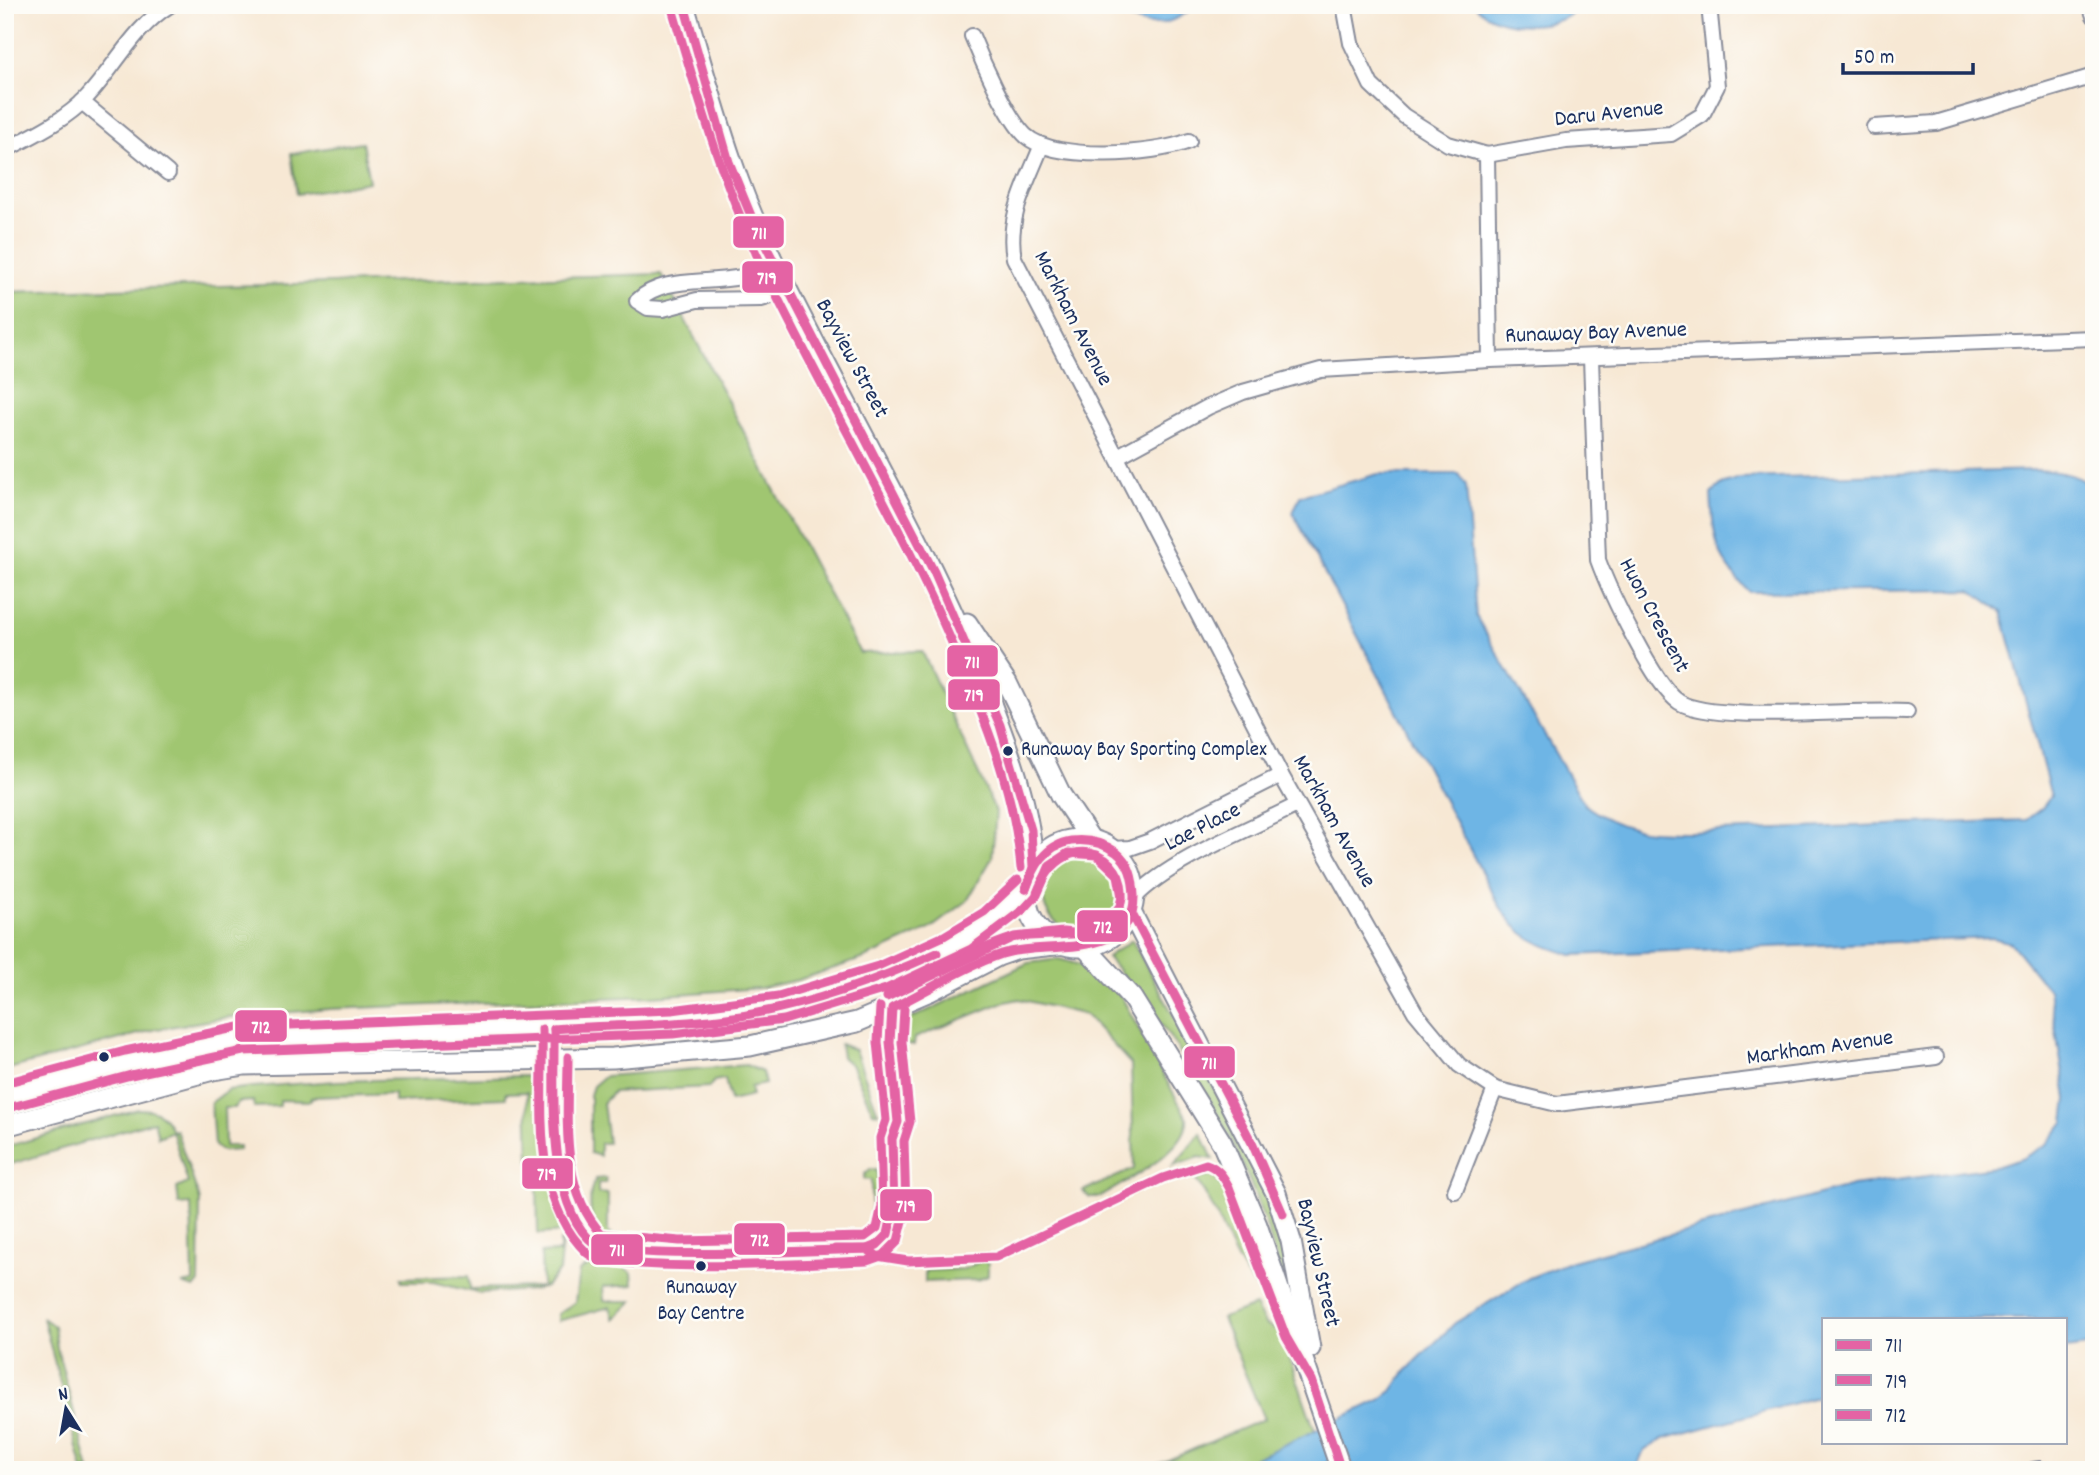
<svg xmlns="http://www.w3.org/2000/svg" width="2099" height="1475" viewBox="0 0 2099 1475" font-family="Dekko,sans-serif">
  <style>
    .green { fill: #a0c671; stroke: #5e7a68; stroke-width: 2 }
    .water { fill: #6eb5e5; stroke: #4472a2; stroke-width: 2 }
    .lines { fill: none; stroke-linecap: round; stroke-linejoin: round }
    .street-casing { stroke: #898c99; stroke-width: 18 }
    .secondary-casing { stroke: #898c99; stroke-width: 23 }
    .street { stroke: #fff; stroke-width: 14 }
    .secondary { stroke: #fff; stroke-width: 19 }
    .bus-1-casing { stroke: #fdfcf7; stroke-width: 14 }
    .bus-2-casing { stroke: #fdfcf7; stroke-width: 14 }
    .bus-3-casing { stroke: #fdfcf7; stroke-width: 14 }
    .bus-1 { stroke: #e463a4; stroke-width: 9 }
    .bus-2 { stroke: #e463a4; stroke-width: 9 }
    .bus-3 { stroke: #e463a4; stroke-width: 9 }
    .bus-dot { fill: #1b2f5e; stroke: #fdfcf7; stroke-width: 2.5 }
    .labels { text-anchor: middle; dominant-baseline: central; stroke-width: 5; stroke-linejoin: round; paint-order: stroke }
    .bus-label { font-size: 21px; fill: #1b2f5e; stroke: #fdfcf7; text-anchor: start }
    .street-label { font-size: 23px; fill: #1b2f5e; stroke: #fdfcf7 }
    .line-badge { stroke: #fdfcf7; stroke-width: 2.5 }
    .badge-label { font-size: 19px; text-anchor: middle; font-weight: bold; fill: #fff }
  </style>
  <rect width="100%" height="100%" fill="#fdfcf7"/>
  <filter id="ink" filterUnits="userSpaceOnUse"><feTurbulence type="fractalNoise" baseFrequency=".0143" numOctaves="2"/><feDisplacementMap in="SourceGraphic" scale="14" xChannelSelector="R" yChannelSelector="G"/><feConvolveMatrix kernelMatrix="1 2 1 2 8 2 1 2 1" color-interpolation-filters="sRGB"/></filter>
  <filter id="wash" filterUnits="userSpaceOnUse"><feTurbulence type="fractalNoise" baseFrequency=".00686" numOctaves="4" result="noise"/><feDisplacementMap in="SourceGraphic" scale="28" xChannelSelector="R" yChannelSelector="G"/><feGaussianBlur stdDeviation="1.57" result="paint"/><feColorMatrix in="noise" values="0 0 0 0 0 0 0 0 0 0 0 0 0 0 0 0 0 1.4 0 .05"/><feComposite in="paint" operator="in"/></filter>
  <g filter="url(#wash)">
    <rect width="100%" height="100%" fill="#f7e8d4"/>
    <!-- green -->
    <g class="green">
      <path d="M362 142 369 182 297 194 291 154Z"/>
      <path d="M661 274 860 653 922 651 996 812 992 858 967 901 930 929 865 958 798 980 760 988 653 996 330 1009 230 1017 157 1029 5 1070V292Z"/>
      <circle cx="1081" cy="894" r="38"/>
      <path d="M1132 940 1248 1150 1273 1207 1311 1380C1287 1301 1269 1216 1232 1142 1199 1075 1156 1013 1107 957Z"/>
      <path d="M1059 959 1084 966 1121 996 1187 1118C1190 1150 1124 1182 1100 1197H1089L1083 1191 1134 1169 1131 1064 1086 1015 1019 999 1001 1003 915 1038 914 1045H897V1025L1028 963Z"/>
      <path d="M840 1044 855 1050 878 1113 873 1112 852 1066 842 1057Z"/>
      <path d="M746 1065 762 1072 765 1084 750 1087 752 1096 730 1101 725 1079 714 1081 709 1087 613 1092 603 1103 608 1143H600V1156L590 1153V1095L593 1086 605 1076Z"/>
      <path d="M526 1076C558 1083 551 1129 547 1155L529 1162 527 1092 506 1093V1098L394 1102V1094L312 1097 310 1101 280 1100V1106L254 1107 253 1101 238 1102 235 1108H224L225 1146H239V1150L222 1151 214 1146 211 1103 228 1090 253 1087 337 1081Z"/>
      <path d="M138 1109C156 1109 165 1114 172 1131L176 1130 200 1201 199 1282 194 1288 182 1284 193 1282 191 1204 179 1205 177 1188 188 1183 172 1131 158 1137 154 1121 5 1166V1147Z"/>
      <path d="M1201 1133 1213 1159 1199 1157 1173 1166Z"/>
      <path d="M870 1169 876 1170 878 1176C880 1194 888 1226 875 1239L867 1234 865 1228 872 1227 871 1180 864 1179V1175Z"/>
      <path d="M553 1174 560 1177 565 1232 538 1234 537 1185Z"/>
      <path d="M1213 1175 1225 1191 1266 1295C1232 1272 1223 1213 1195 1179Z"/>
      <path d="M606 1178V1183H598V1193L608 1194V1232L612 1236 651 1235 648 1244 622 1245 597 1236C591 1221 586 1193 596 1179Z"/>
      <path d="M560 1241H562L559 1271 545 1287 533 1290 478 1293 433 1282H402L401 1278 469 1276 470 1289 542 1287 541 1253 560 1252Z"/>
      <path d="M983 1260 988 1264V1276L978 1280 925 1282V1271L964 1269Z"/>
      <path d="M618 1263 632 1273 633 1285 603 1287 604 1301H633L614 1319 610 1307 558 1321V1314L575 1302 579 1271 591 1264Z"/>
      <path d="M1255 1306 1265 1324 1280 1331 1315 1431 1243 1464 1196 1470H1145L1264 1419 1222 1318Z"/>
      <path d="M43 1318 54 1326 57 1348 89 1470H83Z"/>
    </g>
    <!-- water -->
    <g class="water">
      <path d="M1106 5H1197C1163 33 1140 28 1106 5Z"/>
      <path d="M1475 5H1581C1562 32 1494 31 1475 5Z"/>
      <path d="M2038 470C2056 472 2084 473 2094 492V1345L2066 1349V1319H1824V1395L1663 1439 1644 1451 1635 1470H1196L1243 1464 1380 1400 1392 1391 1405 1372 1455 1323 1529 1278 1572 1261 1852 1186 1995 1167 2021 1159 2047 1144 2064 1122 2067 1098 2049 990 2011 943 1993 938 1572 955C1536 944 1520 938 1499 905L1293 513 1300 496 1378 474H1459L1466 485 1476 616 1585 805C1622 832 1647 832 1691 832L2026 820 2042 808 2051 796 2002 612 1971 590 1749 592C1715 557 1714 541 1711 494L1722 484 1739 478Z"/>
    </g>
  </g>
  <g filter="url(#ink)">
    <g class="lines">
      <defs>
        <g id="street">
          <path d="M1344 5 1351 43 1371 85 1404 116 1448 144 1487 155 1566 141 1671 134 1702 115 1717 86 1709 5"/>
          <path d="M2090 5 2094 16"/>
          <path d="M972 36C982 61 1007 118 1026 136 1055 162 1155 155 1189 141"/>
          <path d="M82 102 168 173"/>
          <path d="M1874 127 1936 123 2094 76"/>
          <path d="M1041 147C1027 183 1006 218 1014 258L1281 775 1415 1012 1459 1065 1495 1089 1557 1104 1936 1057"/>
          <path d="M5 150C32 136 66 120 87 97 115 67 134 27 170 5"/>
          <path d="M1487 155 1490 360"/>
          <path d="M774 265C732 292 668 269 637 301L648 308 663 309 697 300 761 299 788 291"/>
          <path d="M1591 358 1598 560C1609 590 1654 686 1679 702 1714 724 1857 708 1907 712"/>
          <path d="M1118 456 1208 407 1243 392 1321 370 1490 360 2094 338"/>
          <path d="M1112 849 1130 848 1150 841 1281 775"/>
          <path d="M1135 897C1172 859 1248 830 1297 805"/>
          <path d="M1455 1191 1495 1089"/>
          <path d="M2033 1470 2040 1469"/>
        </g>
        <g id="secondary">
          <path d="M684 5C711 95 732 180 775 265 845 408 928 545 987 693 1008 748 1031 807 1033 867"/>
          <path d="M967 623 1007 683 1061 795 1091 840"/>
          <circle cx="1080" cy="893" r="54"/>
          <path d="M1131 912 1276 1193 1291 1241 1310 1348"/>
          <path d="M1085 947 1132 998 1222 1143 1257 1225 1341 1470"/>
          <path d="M5 1096 128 1063 241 1039 673 1022 781 1008 882 978 950 947 991 922 1026 889"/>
          <path d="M5 1126 213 1070 244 1065 613 1058 750 1046 857 1022 930 991 998 956 1018 949 1063 944"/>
        </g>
      </defs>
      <!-- street casing -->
      <use href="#street" class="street-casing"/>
      <!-- secondary casing -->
      <use href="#secondary" class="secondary-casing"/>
      <!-- street -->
      <use href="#street" class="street"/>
      <!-- secondary -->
      <use href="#secondary" class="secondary"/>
      <defs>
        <g id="bus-1">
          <path d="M684 5 729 162 754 223 934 572 1000 725 1031 830 1033 867 1026 889"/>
          <path d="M1131 912 1252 1143 1283 1214"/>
          <path d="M554 1029C555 1084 545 1207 595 1244 618 1261 826 1250 867 1249L877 1245 888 1234 894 1207 892 1139 898 1122 890 1042 892 1008C929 990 964 967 1002 954 1042 940 1136 963 1134 895 1133 878 1130 863 1116 852 1102 842 1088 839 1071 841 1045 845 1034 867 1026 889"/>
          <path d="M554 1029C609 1025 664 1026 719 1019 795 1010 867 985 937 953"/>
          <path d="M835 1249H867L877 1256 908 1261 996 1257 1163 1178 1206 1164C1218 1168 1223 1176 1229 1187L1286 1337 1311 1380 1341 1470"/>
        </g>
        <g id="bus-2">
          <path d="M672 8C698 97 723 185 763 268 827 402 905 529 962 666 990 731 1015 797 1021 868"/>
          <path d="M542 1029C544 1101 529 1198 587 1253 610 1275 824 1262 867 1261L884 1255 898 1241 906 1209 904 1141 910 1122 902 1042 904 1009"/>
          <path d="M8 1108 131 1075 243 1051 673 1034 784 1020 886 989 971 949 1024 909 1037 895 1050 865 1068 853 1097 855 1118 875 1122 897 1120 907 1105 926 1083 934 1063 932 1014 937 887 997"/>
        </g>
        <g id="bus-3">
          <path d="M944 970C966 958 988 945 1012 938 1040 931 1103 943 1117 913 1142 862 1066 817 1037 893"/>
          <path d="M568 1057C568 1115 559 1189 602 1234L680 1241 865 1237 877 1228 882 1206 880 1138 886 1120 878 1042 880 1007"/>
          <path d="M5 1083 125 1051 239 1027 672 1010 778 996 878 966 944 936 984 912 1018 880"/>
        </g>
      </defs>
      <!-- bus-1 casing -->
      <use href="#bus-1" class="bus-1-casing"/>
      <!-- bus-2 casing -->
      <use href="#bus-2" class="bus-2-casing"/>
      <!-- bus-3 casing -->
      <use href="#bus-3" class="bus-3-casing"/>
      <!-- bus-1 -->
      <use href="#bus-1" class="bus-1"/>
      <!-- bus-2 -->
      <use href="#bus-2" class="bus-2"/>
      <!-- bus-3 -->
      <use href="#bus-3" class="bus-3"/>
    </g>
  </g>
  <!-- markers -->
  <g class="bus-dot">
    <circle cx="1008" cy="751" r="6"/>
    <circle cx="104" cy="1057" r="6"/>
    <circle cx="701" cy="1266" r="6"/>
  </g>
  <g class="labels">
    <!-- bus labels -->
    <g class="bus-label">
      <text x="1021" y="751">Runaway Bay Sporting Complex</text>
      <text x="701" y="1289" text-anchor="middle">Runaway<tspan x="701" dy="26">Bay Centre</tspan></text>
    </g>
    <!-- street labels -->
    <g class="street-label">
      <text transform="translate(1609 115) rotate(-6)">Daru Avenue</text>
      <text transform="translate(1072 319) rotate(63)">Markham Avenue</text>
      <text transform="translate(1596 334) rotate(-2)">Runaway Bay Avenue</text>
      <text transform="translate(851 359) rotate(62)">Bayview Street</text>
      <text transform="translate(1653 616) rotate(62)">Huon Crescent</text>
      <text transform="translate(1333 822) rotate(61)">Markham Avenue</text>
      <text transform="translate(1203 828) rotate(-27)">Lae Place</text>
      <text transform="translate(1820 1049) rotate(-8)">Markham Avenue</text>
      <text transform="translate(1317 1263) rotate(77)">Bayview Street</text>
    </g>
  </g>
  <g class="line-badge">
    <rect x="732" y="215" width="53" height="34" rx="7" fill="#e463a4"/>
    <rect x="741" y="260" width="53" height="34" rx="7" fill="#e463a4"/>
    <rect x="946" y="644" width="53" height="34" rx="7" fill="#e463a4"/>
    <rect x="947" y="678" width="54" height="33" rx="7" fill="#e463a4"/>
    <rect x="1076" y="909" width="53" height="34" rx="7" fill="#e463a4"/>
    <rect x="234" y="1009" width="54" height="34" rx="7" fill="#e463a4"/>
    <rect x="1183" y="1045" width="53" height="34" rx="7" fill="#e463a4"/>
    <rect x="521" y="1157" width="53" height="33" rx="7" fill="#e463a4"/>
    <rect x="879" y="1188" width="54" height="34" rx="7" fill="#e463a4"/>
    <rect x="733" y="1222" width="53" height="34" rx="7" fill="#e463a4"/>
    <rect x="590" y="1233" width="54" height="33" rx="7" fill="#e463a4"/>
  </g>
  <g class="badge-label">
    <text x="759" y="239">711</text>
    <text x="767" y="284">719</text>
    <text x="972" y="668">711</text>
    <text x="974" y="701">719</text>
    <text x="1103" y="933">712</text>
    <text x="261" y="1033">712</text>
    <text x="1209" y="1069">711</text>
    <text x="547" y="1180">719</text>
    <text x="906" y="1212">719</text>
    <text x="760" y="1246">712</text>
    <text x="617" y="1256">711</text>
  </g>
  <!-- margin -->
  <rect width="2099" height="1475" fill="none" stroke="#fdfcf7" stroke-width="28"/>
  <!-- legend -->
  <rect x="1822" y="1318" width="245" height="126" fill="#fdfcf7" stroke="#a3aaba" stroke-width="2"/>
  <rect x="1836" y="1340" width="35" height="10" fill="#e463a4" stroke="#a3aaba" stroke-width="2"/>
  <text x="1885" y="1352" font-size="21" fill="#1b2f5e">711</text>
  <rect x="1836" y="1375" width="35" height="10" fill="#e463a4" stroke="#a3aaba" stroke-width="2"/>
  <text x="1885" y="1388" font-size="21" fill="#1b2f5e">719</text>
  <rect x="1836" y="1410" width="35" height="10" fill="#e463a4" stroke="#a3aaba" stroke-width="2"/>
  <text x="1885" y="1422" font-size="21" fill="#1b2f5e">712</text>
  <!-- north arrow -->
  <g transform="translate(66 1409) rotate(349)" stroke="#fdfcf7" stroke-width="5" paint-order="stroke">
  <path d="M0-5L12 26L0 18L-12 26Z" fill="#1b2f5e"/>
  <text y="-10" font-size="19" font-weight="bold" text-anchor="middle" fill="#1b2f5e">N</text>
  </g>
  <!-- scale -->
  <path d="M1843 63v10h130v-10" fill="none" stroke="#1b2f5e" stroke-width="3.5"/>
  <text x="1854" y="63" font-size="21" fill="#1b2f5e" stroke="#fdfcf7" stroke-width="5" paint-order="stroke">50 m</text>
</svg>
